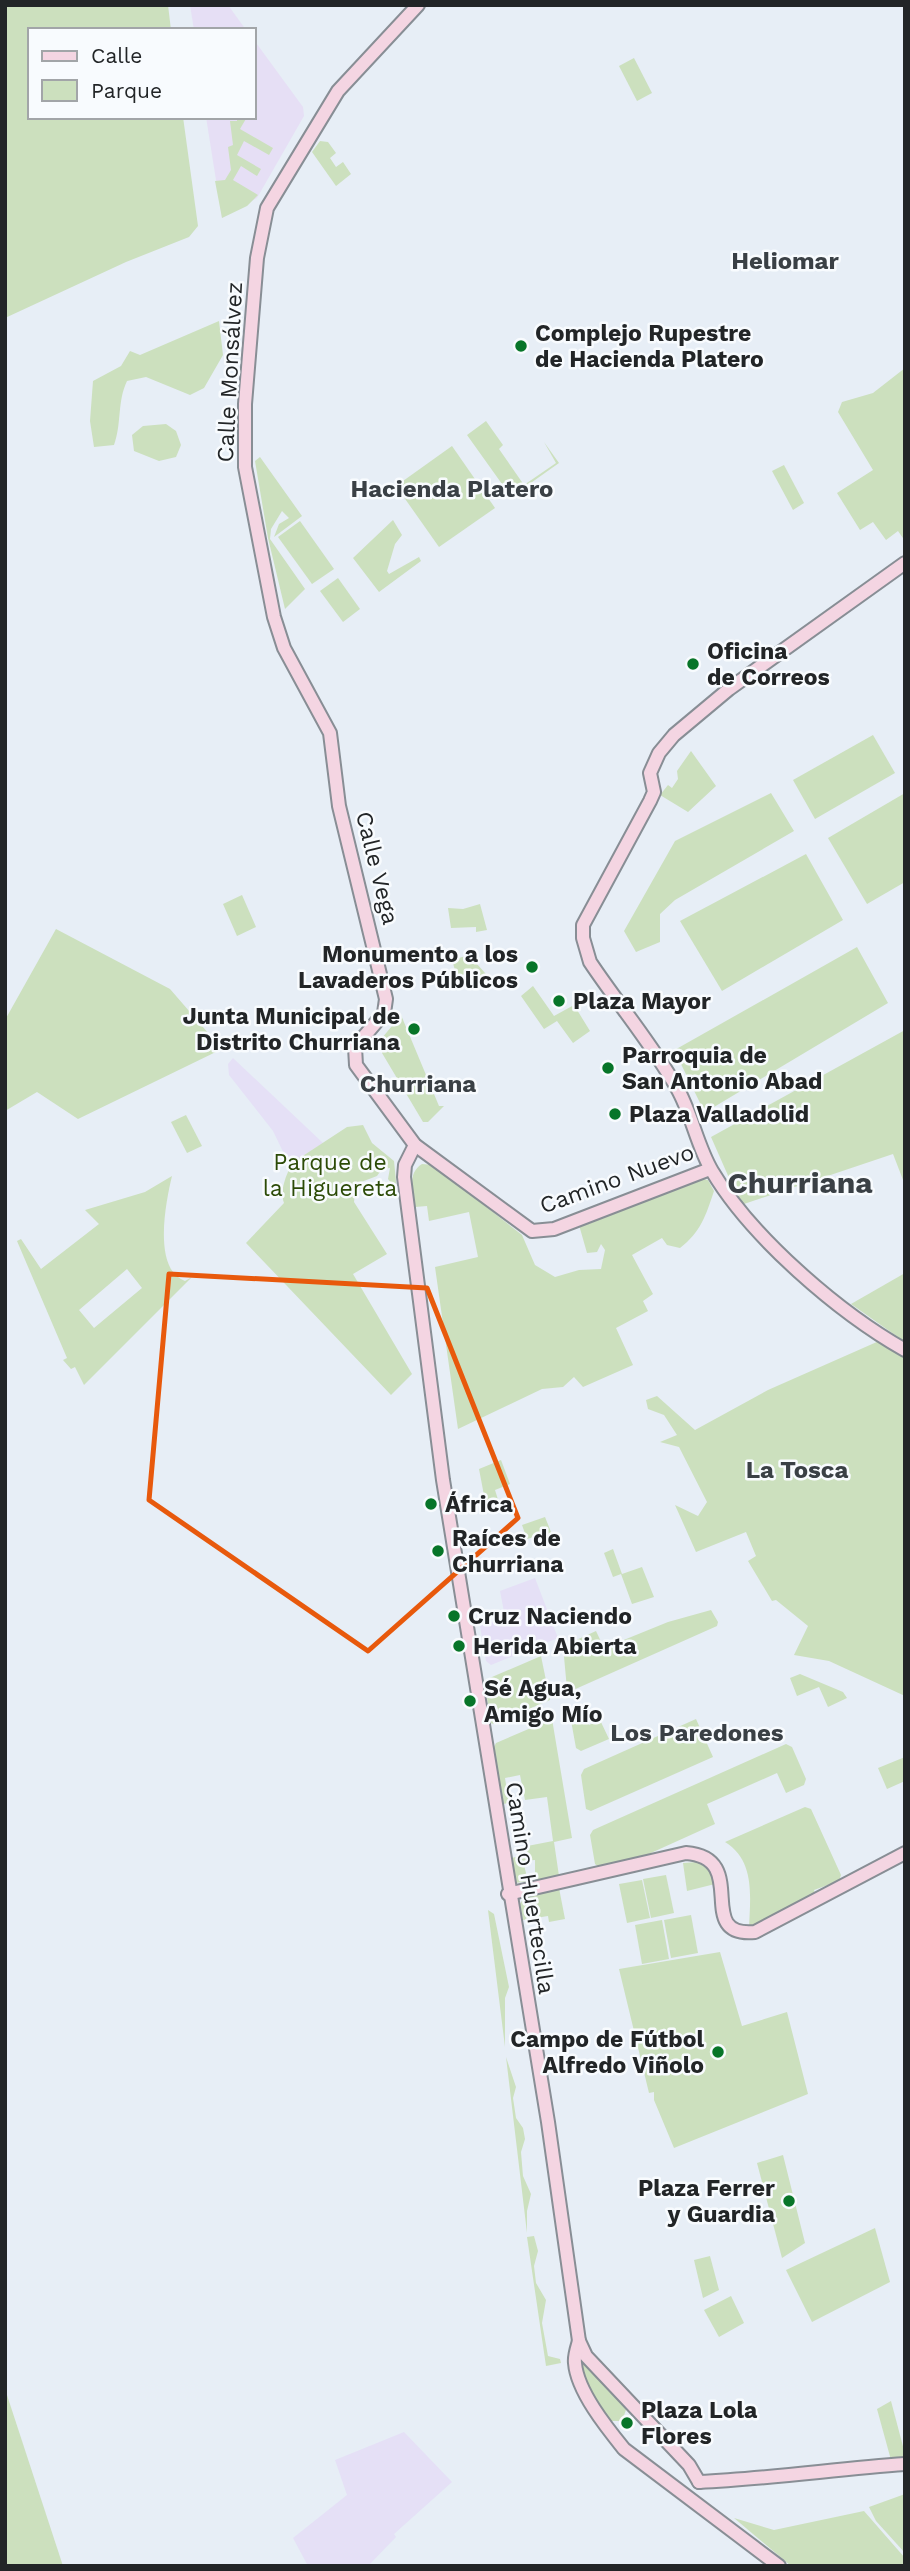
<svg xmlns="http://www.w3.org/2000/svg" width="910" height="2571" viewBox="0 0 910 2571" font-family="'Work Sans',sans-serif">
  <style>
    .industrial { fill: #e5e0f6 }
    .medical { fill: #e6dff5 }
    .green { fill: #cce0be; fill-rule: evenodd }
    .lines { fill: none; stroke-linecap: round; stroke-linejoin: round }
    .secondary-casing { stroke: #888e95; stroke-width: 16 }
    .secondary { stroke: #f4d5e2; stroke-width: 12 }
    .marked { fill: none; stroke: #e8590c; stroke-width: 5; stroke-linejoin: round }
    .poi-dot { fill: #087529; stroke: #f8fbfe; stroke-width: 2.5 }
    .labels { text-anchor: middle; dominant-baseline: central; stroke-width: 5; stroke-linejoin: round; paint-order: stroke }
    .poi-label { font-size: 23px; font-weight: bold; fill: #222527; stroke: #f8fbfe; text-anchor: start }
    .street-label { font-size: 23px; fill: #222527; stroke: #f8fbfe }
    .park-label { font-size: 23px; fill: #2c4b07; stroke: #f8fbfe }
    .neighbourhood-label { font-size: 24px; font-weight: bold; fill: #3a4045; stroke: #f8fbfe }
    .district-label { font-size: 30px; font-weight: bold; fill: #3a4045; stroke: #f8fbfe }
  </style>
  <rect width="100%" height="100%" fill="#e7eef6"/>
  <!-- industrial -->
  <g class="industrial">
    <path d="M233 1058 323 1143 292 1163 288 1162 273 1131 229 1075 228 1064Z"/>
    <path d="M535 1578 558 1638 491 1665 486 1661 480 1626 505 1617 500 1591Z"/>
    <path d="M404 2432 452 2482 394 2534 396 2537 368 2566H308L293 2538 347 2495 335 2460Z"/>
  </g>
  <!-- medical -->
  <g class="medical">
    <path d="M190 5H228L246 30H194Z"/>
    <path d="M254 40 303 107 304 116 257 198 222 218 206 117H254Z"/>
  </g>
  <!-- green -->
  <g class="green">
    <path d="M5 5H168L171 30H30V117H183L198 226 189 237 126 262 5 318Z"/>
    <path d="M634 58 652 93 637 101 619 66Z"/>
    <path d="M237 117H247L240 129 273 148 269 155 244 141 237 155 261 169 257 176 241 166 233 180 258 195 247 206 222 218 215 181 225 180 231 170 228 147 233 145 230 121H237Z"/>
    <path d="M320 141 328 142 336 153 330 158 336 167 343 162 351 174 336 186 312 152Z"/>
    <path d="M219 321 223 355 204 388 190 395 146 377 127 381C117 402 122 423 114 445L94 447 90 421 93 381 121 366 130 351 140 355Z"/>
    <path d="M905 368V541L898 531 886 540 873 522 860 530 837 493 873 470 838 412 842 402 873 393Z"/>
    <path d="M486 421 503 445 499 449 524 485 556 463 544 442 559 463 511 497 507 492 511 488 506 482 502 484 467 435Z"/>
    <path d="M166 424 176 431 181 445 176 457 159 461 134 451 132 435 143 426Z"/>
    <path d="M452 446 495 508 439 547 396 486Z"/>
    <path d="M260 457 302 516 274 537 279 524 289 518 282 511 271 529 270 539 305 589 285 609 268 538 255 461Z"/>
    <path d="M784 465 804 503 793 510 772 471Z"/>
    <path d="M393 520 402 535 395 544 387 571 389 574 419 557 421 561 379 592 353 558Z"/>
    <path d="M300 521 334 569 312 584 278 537Z"/>
    <path d="M338 578 360 609 343 622 320 591Z"/>
    <path d="M873 735 895 773 815 819 793 780Z"/>
    <path d="M691 751 716 786 688 812 660 795 668 785 672 788 678 779 677 771Z"/>
    <path d="M771 793 794 831 675 900 660 914V942L636 952 624 931 675 841Z"/>
    <path d="M905 793V882L867 904 828 838Z"/>
    <path d="M806 854 843 920 722 991 680 921Z"/>
    <path d="M242 895 256 927 237 936 223 904Z"/>
    <path d="M480 904 487 930 476 932V927L451 928 448 908 463 909Z"/>
    <path d="M56 929 170 989 222 1049 78 1119 37 1092 5 1111V1020Z"/>
    <path d="M857 947 888 1003 709 1110 702 1107 680 1062 671 1052Z"/>
    <path d="M469 955 493 982 488 986 476 970 457 977 452 960Z"/>
    <path d="M533 986 554 1016 574 1005 590 1031 573 1043 557 1021 544 1029 521 996Z"/>
    <path d="M401 1015 439 1106H444L428 1122H423L382 1053V1038Z"/>
    <path d="M905 1030V1185L893 1154 741 1205 711 1137Z"/>
    <path d="M186 1115 202 1146 187 1153 171 1122Z"/>
    <path d="M363 1125 372 1143 394 1161 397 1191 388 1179 390 1168 382 1169 377 1176 356 1184 354 1202 387 1254 353 1274 412 1374 391 1395 246 1243 284 1203C279 1190 287 1174 292 1163L347 1127Z"/>
    <path d="M422 1164 433 1165 522 1235 535 1265 555 1277 579 1270 601 1269 605 1250 601 1244 597 1252 587 1253 579 1225 701 1179 708 1180 714 1191C706 1215 701 1232 680 1248L667 1245 662 1238 632 1255 653 1294 643 1301 648 1311 616 1328 633 1365 583 1387 574 1377 563 1387 542 1389 458 1429 435 1267 478 1257 469 1212 429 1221 427 1206 415 1207C413 1191 407 1173 422 1164Z"/>
    <path d="M172 1176C166 1201 152 1269 185 1281L192 1277 84 1385 75 1367 71 1369 63 1360 67 1358 17 1241 21 1239 41 1269 99 1224 85 1210 145 1192ZM127 1269 142 1288 94 1328 79 1310Z"/>
    <path d="M905 1273V1342L851 1304Z"/>
    <path d="M879 1341 905 1357V1696L829 1661 794 1655 808 1626 776 1600 772 1601 748 1561 756 1556 746 1532 696 1552 675 1505 698 1516 707 1502 679 1447 660 1442 677 1435 664 1415 648 1409 646 1400 657 1396 695 1430 768 1390Z"/>
    <path d="M501 1460 510 1484 495 1490 500 1506 487 1511 479 1469Z"/>
    <path d="M545 1517 553 1537 536 1543 534 1537 527 1539 522 1525Z"/>
    <path d="M613 1549 622 1574 642 1567 654 1597 632 1604 621 1574 613 1577 604 1553Z"/>
    <path d="M711 1610 718 1622 717 1626 571 1691 567 1689 563 1646 596 1631 604 1648 668 1622Z"/>
    <path d="M541 1656 550 1700 494 1724 490 1723 485 1680Z"/>
    <path d="M800 1674 843 1692 847 1698 828 1707 819 1687 797 1696 790 1678Z"/>
    <path d="M581 1706 589 1725 600 1720 609 1739 581 1751 576 1748 570 1715Z"/>
    <path d="M552 1719 572 1838 554 1842 559 1876 535 1880V1860L523 1861 528 1881 516 1883 512 1858 519 1856 517 1848 553 1841 547 1797 525 1800 520 1775 505 1778 509 1803 503 1804 494 1747 496 1743Z"/>
    <path d="M696 1719 713 1757 591 1811 586 1809 581 1775 584 1769Z"/>
    <path d="M786 1744 792 1747 806 1779 804 1785 786 1793 777 1773 707 1804 715 1824 631 1862 600 1868 595 1864 590 1835 593 1830Z"/>
    <path d="M905 1757V1781L887 1789 878 1768Z"/>
    <path d="M805 1807 811 1809 841 1875 839 1881 814 1890 815 1894 749 1929C750 1898 756 1861 725 1842Z"/>
    <path d="M697 1862 711 1870 715 1884 687 1891 683 1863Z"/>
    <path d="M666 1875 674 1913 651 1918 643 1879Z"/>
    <path d="M642 1880 650 1918 627 1923 619 1884Z"/>
    <path d="M559 1888 565 1919 549 1922 548 1916 523 1920 520 1904 525 1896Z"/>
    <path d="M488 1910 494 1914 509 1987 505 1998V2047Z"/>
    <path d="M691 1915 698 1953 671 1958 664 1920Z"/>
    <path d="M662 1920 669 1959 642 1964 635 1925Z"/>
    <path d="M720 1952 742 2026 787 2012 808 2094 674 2148 654 2100V2092L649 2093 619 1969Z"/>
    <path d="M506 2057 516 2087 513 2098 516 2118 523 2128 525 2139 521 2152 523 2176 531 2194 527 2211V2233Z"/>
    <path d="M783 2155 805 2243 782 2258 757 2163Z"/>
    <path d="M875 2228 890 2282 812 2322 786 2270Z"/>
    <path d="M534 2236 538 2251 534 2266 536 2283 546 2300 542 2323 548 2356 560 2359 561 2363 546 2366 527 2237Z"/>
    <path d="M710 2256 719 2290 703 2298 694 2260Z"/>
    <path d="M731 2296 744 2323 719 2337 704 2310Z"/>
    <path d="M580 2355 627 2407 622 2421H607L584 2378Z"/>
    <path d="M5 2389 63 2566H5Z"/>
    <path d="M891 2401 905 2454V2459L891 2460 877 2409Z"/>
    <path d="M905 2494V2553L876 2521 869 2507Z"/>
    <path d="M864 2511 905 2558V2566H791L734 2518 774 2530Z"/>
  </g>
  <g class="lines">
    <defs>
      <g id="secondary">
        <path d="M418 5 338 91 267 208 257 258 245 404V467L274 617 284 648 330 733 339 806 386 999 384 1013 355 1047 356 1065 415 1145 532 1231 554 1229 710 1169"/>
        <path d="M905 563 729 689 674 735 659 753 650 773 654 792 650 801 583 925V938L590 962C618 1004 652 1044 677 1088 692 1114 697 1146 712 1171 751 1237 838 1312 905 1350"/>
        <path d="M415 1145 405 1165 404 1177 443 1480 548 2122 579 2341 586 2356 689 2465 699 2482"/>
        <path d="M508 1894 686 1853C752 1858 692 1938 755 1932L905 1853"/>
        <path d="M579 2341C577 2348 574 2356 575 2363 577 2391 607 2428 624 2449L779 2566"/>
        <path d="M699 2482C768 2479 836 2469 905 2464"/>
      </g>
    </defs>
    <!-- secondary casing -->
    <use href="#secondary" class="secondary-casing"/>
    <!-- secondary -->
    <use href="#secondary" class="secondary"/>
  </g>
  <!-- marked area -->
  <path class="marked" d="M169 1274 427 1288 518 1518 368 1651 149 1500Z"/>
  <!-- markers -->
  <g class="poi-dot">
    <circle cx="521" cy="346" r="7"/>
    <circle cx="693" cy="664" r="7"/>
    <circle cx="532" cy="967" r="7"/>
    <circle cx="559" cy="1001" r="7"/>
    <circle cx="414" cy="1029" r="7"/>
    <circle cx="608" cy="1068" r="7"/>
    <circle cx="615" cy="1114" r="7"/>
    <circle cx="431" cy="1504" r="7"/>
    <circle cx="438" cy="1551" r="7"/>
    <circle cx="454" cy="1616" r="7"/>
    <circle cx="459" cy="1646" r="7"/>
    <circle cx="470" cy="1701" r="7"/>
    <circle cx="718" cy="2052" r="7"/>
    <circle cx="789" cy="2201" r="7"/>
    <circle cx="627" cy="2423" r="7"/>
  </g>
  <g class="labels">
    <!-- poi labels -->
    <g class="poi-label">
      <text x="535" y="333">Complejo Rupestre<tspan x="535" dy="26">de Hacienda Platero</tspan></text>
      <text x="707" y="651">Oficina<tspan x="707" dy="26">de Correos</tspan></text>
      <text x="518" y="954" text-anchor="end">Monumento a los<tspan x="518" dy="26">Lavaderos Públicos</tspan></text>
      <text x="573" y="1001">Plaza Mayor</text>
      <text x="400" y="1016" text-anchor="end">Junta Municipal de<tspan x="400" dy="26">Distrito Churriana</tspan></text>
      <text x="622" y="1055">Parroquia de<tspan x="622" dy="26">San Antonio Abad</tspan></text>
      <text x="629" y="1114">Plaza Valladolid</text>
      <text x="445" y="1504">África</text>
      <text x="452" y="1538">Raíces de<tspan x="452" dy="26">Churriana</tspan></text>
      <text x="468" y="1616">Cruz Naciendo</text>
      <text x="473" y="1646">Herida Abierta</text>
      <text x="484" y="1688">Sé Agua,<tspan x="484" dy="26">Amigo Mío</tspan></text>
      <text x="704" y="2039" text-anchor="end">Campo de Fútbol<tspan x="704" dy="26">Alfredo Viñolo</tspan></text>
      <text x="775" y="2188" text-anchor="end">Plaza Ferrer<tspan x="775" dy="26">y Guardia</tspan></text>
      <text x="641" y="2410">Plaza Lola<tspan x="641" dy="26">Flores</tspan></text>
    </g>
    <!-- street labels -->
    <g class="street-label">
      <text transform="translate(230 372) rotate(-87)">Calle Monsálvez</text>
      <text transform="translate(377 868) rotate(76)">Calle Vega</text>
      <text transform="translate(617 1179) rotate(-20)">Camino Nuevo</text>
      <text transform="translate(530 1888) rotate(81)">Camino Huertecilla</text>
    </g>
    <!-- park labels -->
    <g class="park-label">
      <text x="330" y="1162">Parque de<tspan x="330" dy="26">la Higuereta</tspan></text>
    </g>
    <!-- neighbourhood labels -->
    <g class="neighbourhood-label">
      <text x="785" y="261">Heliomar</text>
      <text x="452" y="489">Hacienda Platero</text>
      <text x="418" y="1084">Churriana</text>
      <text x="797" y="1470">La Tosca</text>
      <text x="697" y="1733">Los Paredones</text>
    </g>
    <!-- district labels -->
    <g class="district-label">
      <text x="800" y="1182">Churriana</text>
    </g>
  </g>
  <!-- border -->
  <rect width="910" height="2571" fill="none" stroke="#222527" stroke-width="14"/>
  <!-- legend -->
  <rect x="28" y="28" width="228" height="91" fill="#f8fbfe" stroke="#a2a5a8" stroke-width="2"/>
  <rect x="42" y="51" width="35" height="10" fill="#f4d5e2" stroke="#a2a5a8" stroke-width="2"/>
  <text x="91" y="63" font-size="21" fill="#222527">Calle</text>
  <rect x="42" y="80" width="35" height="21" fill="#cce0be" stroke="#a2a5a8" stroke-width="2"/>
  <text x="91" y="98" font-size="21" fill="#222527">Parque</text>
</svg>
